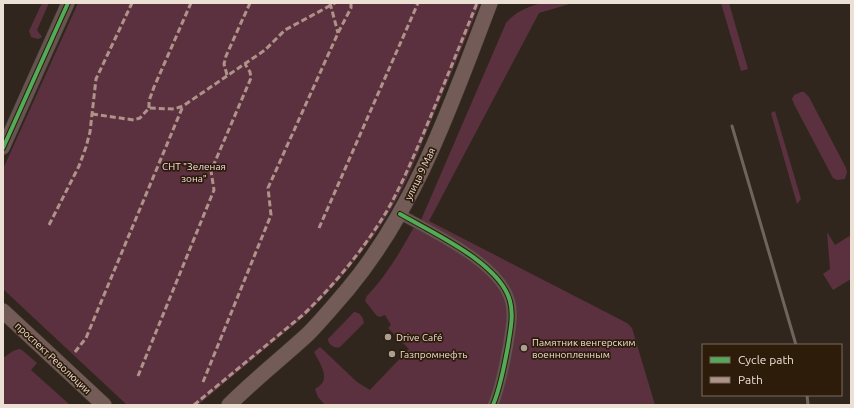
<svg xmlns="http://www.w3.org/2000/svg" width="854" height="408" viewBox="0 0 854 408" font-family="Ubuntu,sans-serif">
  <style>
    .green { fill: #5b3140 }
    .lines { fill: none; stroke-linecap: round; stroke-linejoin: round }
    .minor-casing { stroke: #4c443c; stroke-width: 11 }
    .tertiary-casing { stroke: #4c443c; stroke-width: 14 }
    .secondary-casing { stroke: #4c443c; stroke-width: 16 }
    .minor { stroke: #665450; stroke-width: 10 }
    .tertiary { stroke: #665450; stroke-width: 13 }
    .secondary { stroke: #735c58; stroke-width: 15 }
    .rail { stroke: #71635e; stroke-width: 3 }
    .quiet { stroke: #af9288; stroke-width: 3; stroke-dasharray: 6 3; stroke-linecap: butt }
    .cycleway-casing { stroke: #2e1c0b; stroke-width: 6 }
    .cycleway { stroke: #51ab58; stroke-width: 4 }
    .poi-dot { fill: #aa9f95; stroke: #2e1c0b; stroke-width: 1.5 }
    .labels { text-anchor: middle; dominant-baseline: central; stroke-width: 3.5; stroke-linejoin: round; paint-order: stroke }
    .park-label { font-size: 10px; fill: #f5dce5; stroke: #2e1c0b }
    .street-label { font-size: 10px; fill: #ece0d5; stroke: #2e1c0b }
    .poi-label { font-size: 10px; fill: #ece0d5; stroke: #2e1c0b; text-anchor: start }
  </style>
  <rect width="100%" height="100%" fill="#30261d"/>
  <!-- green -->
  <g class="green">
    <path d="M42 3H49L37 30 42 37 38 39 31 37 29 31Z"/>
    <path d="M78 3H480C464 43 447 84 430 124 418 153 407 182 391 209 368 248 338 283 306 315L198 405H127L3 289V169Z"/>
    <path d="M541 3H573L539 13 429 221 627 323 632 328 655 405H496L505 382 509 292 421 220 506 23C515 12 527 7 541 3Z"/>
    <path d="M721 3H729L748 69 741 71Z"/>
    <path d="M801 92H804L809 97 846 168 847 172 845 179 837 180 833 178 795 106 792 99 794 95Z"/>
    <path d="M775 111 801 199 797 204 771 113Z"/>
    <path d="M414 227 470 259 496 281 509 310 499 380 491 405H325L318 397 315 389C318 387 321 385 323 382 327 372 318 360 314 352L320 347 357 382 370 390 409 349 388 328 391 325 385 315 380 317 377 316 365 301 367 296C386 276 401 251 414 227Z"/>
    <path d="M827 232 835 245 851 235V279L833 290 823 274 830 269Z"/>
    <path d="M354 312C360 312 363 317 364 323L340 347C335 349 328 345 328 339Z"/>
    <path d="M19 349 22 350 37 363 31 370 70 405H3V358L13 351Z"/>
  </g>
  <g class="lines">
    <defs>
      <path id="minor" d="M400 214C433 233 500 263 510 301 514 316 510 331 508 346 504 366 501 386 493 405"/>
      <path id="tertiary" d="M3 148 68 3"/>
      <g id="secondary">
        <path d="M3 311 104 405"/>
        <path d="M229 405C254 380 282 358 308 334 322 320 335 304 348 289 417 206 452 102 490 3"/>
      </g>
    </defs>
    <!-- minor casing -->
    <use href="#minor" class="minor-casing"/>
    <!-- tertiary casing -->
    <use href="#tertiary" class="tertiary-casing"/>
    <!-- secondary casing -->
    <use href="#secondary" class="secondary-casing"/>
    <!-- minor -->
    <use href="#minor" class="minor"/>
    <!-- tertiary -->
    <use href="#tertiary" class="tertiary"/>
    <!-- secondary -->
    <use href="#secondary" class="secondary"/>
    <!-- rail -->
    <g class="rail">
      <path d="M732 126 796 345"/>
      <path d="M807 395 808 405"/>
    </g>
    <!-- quiet -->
    <g class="quiet">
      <path d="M330 3 338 33"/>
      <path d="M227 75 224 64 226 56 250 3"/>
      <path d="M149 108V101L154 87 191 3"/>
      <path d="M92 114 134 120 140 118 149 108 174 109 183 106 265 50 285 30 335 3"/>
      <path d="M49 225 79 166 86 147 90 132 96 79 132 3"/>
      <path d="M319 228 418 3"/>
      <path d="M75 352 86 338 183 106"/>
      <path d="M138 376 214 190 211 171 251 78 250 72 245 64"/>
      <path d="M203 382 271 215 268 188 338 33 351 8V3"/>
      <path d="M194 405 304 314C332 287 357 257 378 225 395 200 407 171 419 144 439 97 458 50 477 3"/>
    </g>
    <defs>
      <g id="cycleway">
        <path d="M3 148 68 3"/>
        <path d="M400 214C433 233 500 263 510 301 514 316 510 331 508 346 504 366 501 386 493 405"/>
      </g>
    </defs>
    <!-- cycleway casing -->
    <use href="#cycleway" class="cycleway-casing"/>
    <!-- cycleway -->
    <use href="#cycleway" class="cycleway"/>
  </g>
  <!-- markers -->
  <g class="poi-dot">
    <circle cx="388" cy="337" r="4"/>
    <circle cx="524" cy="348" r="4"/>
    <circle cx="392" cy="354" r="4"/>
  </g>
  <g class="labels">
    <!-- park labels -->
    <g class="park-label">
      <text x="194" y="166">СНТ "Зеленая<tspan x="194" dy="12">зона"</tspan></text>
    </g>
    <!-- street labels -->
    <g class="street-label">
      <text transform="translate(420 174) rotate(-64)">улица 9 Мая</text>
      <text transform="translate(53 358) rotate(43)">проспект Революции</text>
    </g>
    <!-- poi labels -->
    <g class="poi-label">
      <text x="396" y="337">Drive Café</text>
      <text x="532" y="342">Памятник венгерским<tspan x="532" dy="12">военнопленным</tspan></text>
      <text x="400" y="354">Газпромнефть</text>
    </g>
  </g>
  <!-- border -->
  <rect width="854" height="408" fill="none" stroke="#ece0d5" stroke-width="8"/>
  <!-- legend -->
  <rect x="702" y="344" width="140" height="52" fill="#2e1c0b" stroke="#7a6a5c"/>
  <rect x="710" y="357" width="20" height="6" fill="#51ab58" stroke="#7a6a5c"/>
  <text x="738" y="364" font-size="12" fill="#ece0d5">Cycle path</text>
  <rect x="710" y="377" width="20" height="6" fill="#af9288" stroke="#7a6a5c"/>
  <text x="738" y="384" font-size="12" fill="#ece0d5">Path</text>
</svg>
